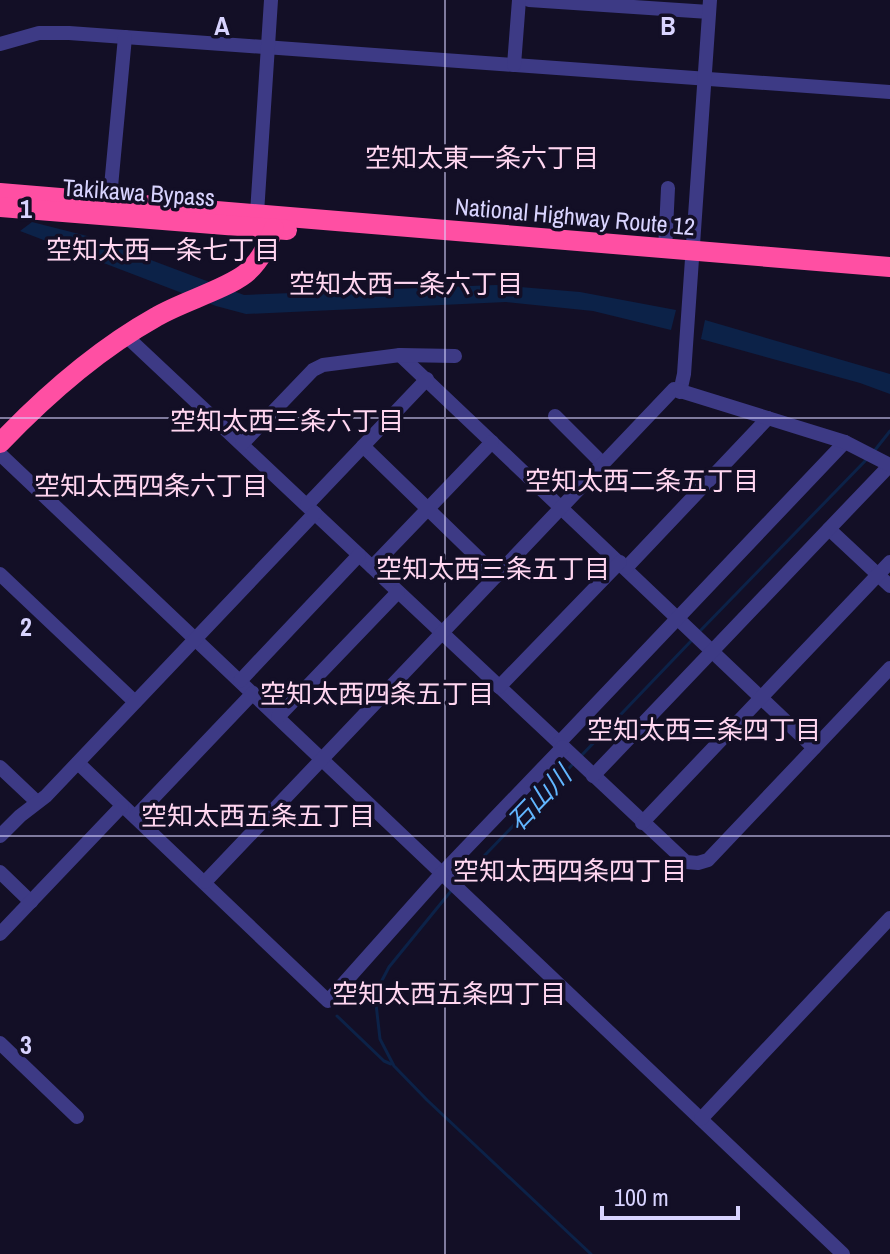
<svg xmlns="http://www.w3.org/2000/svg" width="890" height="1254" viewBox="0 0 890 1254" font-family="'Archivo Narrow','Noto Sans JP',sans-serif">
  <style>
    .water { fill: #0c2248 }
    .lines { fill: none; stroke-linecap: round; stroke-linejoin: round }
    .stream { stroke: #0c2248; stroke-width: 3 }
    .minor { stroke: #3d3a85; stroke-width: 14 }
    .highway { stroke: #ff4fa3; stroke-width: 20 }
    .grid { fill: none; stroke: #d9d4ff; stroke-width: 2; stroke-opacity: 0.55 }
    .labels { text-anchor: middle; dominant-baseline: central; stroke-width: 7; stroke-linejoin: round; paint-order: stroke }
    .street-label { font-size: 24px; fill: #d9d4ff; stroke: #130f26 }
    .neighbourhood-label { font-size: 26px; fill: #ffd6f0; stroke: #130f26 }
    .water-label { font-size: 26px; font-style: italic; fill: #62b6ff; stroke: #130f26 }
    .grid-label { font-size: 26px; text-anchor: middle; font-weight: bold; fill: #d9d4ff; stroke: #130f26; stroke-width: 7; stroke-linejoin: round; paint-order: stroke }
  </style>
  <rect width="100%" height="100%" fill="#130f26"/>
  <!-- water -->
  <g class="water">
    <path d="M32 222 87 236 244 295 496 285 580 292 676 310 671 330 593 311 506 302 246 314 216 306 20 231Z"/>
    <path d="M705 320 890 374V394L860 383 701 339Z"/>
  </g>
  <g class="lines">
    <!-- stream -->
    <g class="stream">
      <path d="M875 450 890 431"/>
      <path d="M700 631 867 459"/>
      <path d="M581 756 692 640"/>
      <path d="M459 882 573 764"/>
      <path d="M451 891 389 967 379 986 376 1004 380 1039 394 1066 427 1100 591 1254"/>
      <path d="M337 1016 384 1061 391 1064"/>
    </g>
    <!-- minor -->
    <g class="minor">
      <path d="M529 0 709 12"/>
      <path d="M0 44 39 33H69L890 92"/>
      <path d="M514 65 519 0"/>
      <path d="M109 208 125 37"/>
      <path d="M257 213 271 0"/>
      <path d="M665 250 668 188"/>
      <path d="M125 335 686 862 698 863 708 860 890 668"/>
      <path d="M400 355 814 748"/>
      <path d="M680 392 684 374 710 0"/>
      <path d="M555 416 602 463"/>
      <path d="M242 444 313 370 323 365 400 355 455 356"/>
      <path d="M363 446 497 576"/>
      <path d="M0 454 843 1254"/>
      <path d="M307 505 427 379"/>
      <path d="M829 529 890 586"/>
      <path d="M372 567 492 442"/>
      <path d="M626 568 768 418"/>
      <path d="M0 574 135 702"/>
      <path d="M240 681 359 555"/>
      <path d="M499 687 620 562"/>
      <path d="M278 717 398 592"/>
      <path d="M559 743 845 442"/>
      <path d="M78 763 328 1001 443 872 563 747"/>
      <path d="M0 767 37 802"/>
      <path d="M593 776 890 465"/>
      <path d="M136 816 253 693"/>
      <path d="M642 823 890 562"/>
      <path d="M0 836 20 816 46 796 315 513"/>
      <path d="M0 872 31 902"/>
      <path d="M205 882 674 389 845 442 890 465"/>
      <path d="M0 934 122 806"/>
      <path d="M0 1043 77 1117"/>
      <path d="M701 1119 890 918"/>
    </g>
    <!-- highway -->
    <g class="highway">
      <path d="M0 193 890 267"/>
      <path d="M0 207 287 230"/>
      <path d="M0 443C47 394 97 350 156 317 181 302 224 290 245 274 259 263 268 245 274 228"/>
    </g>
  </g>
  <!-- grid -->
  <path class="grid" d="M445 0V1254M0 418H890M0 836H890"/>
  <g class="labels">
    <!-- street labels -->
    <g class="street-label">
      <text transform="translate(139 192) rotate(4)">Takikawa Bypass</text>
      <text transform="translate(575 216) rotate(5)">National Highway Route 12</text>
    </g>
    <!-- neighbourhood labels -->
    <g class="neighbourhood-label">
      <text x="482" y="157">空知太東一条六丁目</text>
      <text x="163" y="249">空知太西一条七丁目</text>
      <text x="406" y="283">空知太西一条六丁目</text>
      <text x="287" y="420">空知太西三条六丁目</text>
      <text x="642" y="480">空知太西二条五丁目</text>
      <text x="151" y="485">空知太西四条六丁目</text>
      <text x="493" y="568">空知太西三条五丁目</text>
      <text x="377" y="693">空知太西四条五丁目</text>
      <text x="704" y="729">空知太西三条四丁目</text>
      <text x="258" y="815">空知太西五条五丁目</text>
      <text x="570" y="870">空知太西四条四丁目</text>
      <text x="449" y="993">空知太西五条四丁目</text>
    </g>
    <!-- water labels -->
    <g class="water-label">
      <text transform="translate(539 798) rotate(-46)">石山川</text>
    </g>
  </g>
  <g class="grid-label">
    <text x="222" y="35">A</text>
    <text x="668" y="35">B</text>
    <text x="26" y="218">1</text>
    <text x="26" y="636">2</text>
    <text x="26" y="1054">3</text>
  </g>
  <!-- scale -->
  <path d="M602 1206v12h136v-12" fill="none" stroke="#d9d4ff" stroke-width="4"/>
  <text x="614" y="1206" font-size="24" fill="#d9d4ff" stroke="#130f26" stroke-width="6" paint-order="stroke">100 m</text>
</svg>
